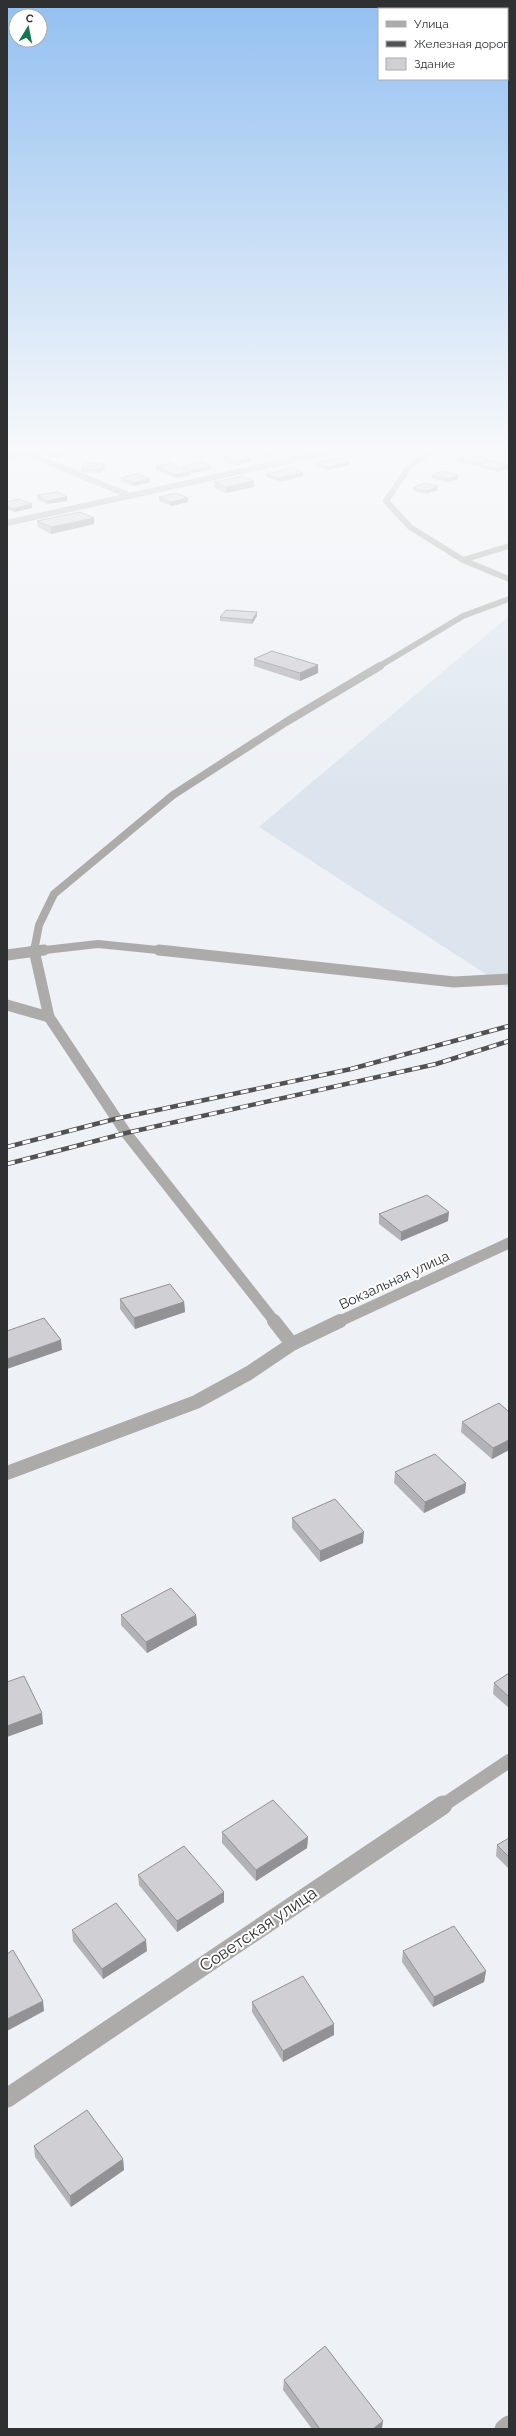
<svg xmlns="http://www.w3.org/2000/svg" width="516" height="2436" viewBox="0 0 516 2436" font-family="Raleway,sans-serif">
  <style>
    .built { fill: #dce5ee }
    .lines { fill: none; stroke-linecap: round; stroke-linejoin: round }
    .minor-far4 { stroke: #adabaa; stroke-width: 6 }
    .minor-far3 { stroke: #adabaa; stroke-width: 8 }
    .minor-far2 { stroke: #adabaa; stroke-width: 11 }
    .minor-far1 { stroke: #adabaa; stroke-width: 14 }
    .minor { stroke: #adabaa; stroke-width: 19 }
    .rail-casing { stroke: #515254; stroke-width: 4.5 }
    .rail { stroke: #fff; stroke-width: 3; stroke-dasharray: 8; stroke-linecap: butt }
    .wall { fill: #b3b2b6 }
    .shaded-wall { fill: #929194 }
    .building { fill: #d0cfd4; stroke: #929194 }
    .labels { text-anchor: middle; dominant-baseline: central; stroke-width: 4; stroke-linejoin: round; paint-order: stroke }
    .street-label { font-size: 14px; fill: #2f3031; stroke: #fff }
    .near-street-label { font-size: 17px; fill: #2f3031; stroke: #fff }
  </style>
  <rect width="100%" height="100%" fill="#eef1f5"/>
  <!-- built -->
  <path class="built" d="M509 616V989L259 827Z"/>
  <g class="lines">
    <!-- minor-far4 -->
    <g class="minor-far4">
      <path d="M15 448 130 496"/>
      <path d="M435 448 409 467 386 501 410 527 463 560 509 579"/>
      <path d="M7 457 50 448"/>
      <path d="M7 523 346 448"/>
      <path d="M463 560 509 546"/>
      <path d="M378 667 463 616 509 599"/>
    </g>
    <!-- minor-far3 -->
    <g class="minor-far3">
      <path d="M34 951 39 925 54 894 173 795 286 722 380 666"/>
      <path d="M36 951 98 944 168 951"/>
    </g>
    <!-- minor-far2 -->
    <g class="minor-far2">
      <path d="M34 950 49 1017 126 1133 275 1322"/>
      <path d="M159 950 454 982 509 979"/>
      <path d="M7 955 44 950"/>
      <path d="M7 1005 49 1017"/>
      <path d="M338 1322 509 1243"/>
    </g>
    <!-- minor-far1 -->
    <g class="minor-far1">
      <path d="M274 1321 292 1344"/>
      <path d="M7 1473 196 1402 249 1373 292 1344 340 1321"/>
      <path d="M442 1806 509 1761"/>
    </g>
    <!-- minor -->
    <g class="minor">
      <path d="M7 2098 443 1805"/>
      <path d="M504 2429 509 2425"/>
    </g>
    <defs>
      <g id="rail">
        <path d="M7 1147 115 1119 351 1069 509 1026"/>
        <path d="M7 1164 126 1133 436 1064 509 1041"/>
      </g>
    </defs>
    <!-- rail casing -->
    <use href="#rail" class="rail-casing"/>
    <!-- rail -->
    <use href="#rail" class="rail"/>
  </g>
  <!-- wall -->
  <g class="wall">
    <path d="M253 449 280 451V454L266 457 253 452Z"/>
    <path d="M39 450 68 451V454L51 458 39 454Z"/>
    <path d="M223 457 251 458V462L236 465 223 460Z"/>
    <path d="M458 458 488 461 476 466 457 462Z"/>
    <path d="M350 462V465L326 470 316 466V463Z"/>
    <path d="M104 464 105 467 100 473 81 472V469Z"/>
    <path d="M480 465H509V468L497 472 480 468Z"/>
    <path d="M156 466 183 469V466H211V469L193 473 186 470 191 475 176 478 156 470Z"/>
    <path d="M266 474 303 476 278 482 266 477Z"/>
    <path d="M432 475H458V479L447 482 432 478Z"/>
    <path d="M121 478 150 479V482L134 486 121 482Z"/>
    <path d="M214 482 254 487 226 493 214 488Z"/>
    <path d="M438 486 437 490 426 494 413 491V488Z"/>
    <path d="M37 495 67 497V501L47 504 37 499Z"/>
    <path d="M159 497 188 498V502L171 506 159 501Z"/>
    <path d="M7 502 32 508 14 512 7 509Z"/>
    <path d="M37 521 94 524 51 534 38 527Z"/>
    <path d="M257 616 252 624 220 621V617Z"/>
    <path d="M254 659 318 673 300 681 254 666Z"/>
    <path d="M379 1214 448 1221 401 1241 379 1224Z"/>
    <path d="M120 1299 184 1302 185 1312 135 1329 120 1309Z"/>
    <path d="M509 1412V1450L492 1459 461 1432 462 1422Z"/>
    <path d="M395 1472 466 1483 465 1493 424 1513 394 1483Z"/>
    <path d="M292 1518 363 1543 320 1562 292 1528Z"/>
    <path d="M121 1615H196L197 1625 147 1653 121 1625Z"/>
    <path d="M509 1673V1708L493 1694 494 1683Z"/>
    <path d="M222 1832 308 1837 307 1848 256 1881 222 1843Z"/>
    <path d="M509 1838V1869L496 1856 497 1845Z"/>
    <path d="M138 1875 224 1902 177 1932 139 1885Z"/>
    <path d="M72 1930 147 1951 103 1979 73 1941Z"/>
    <path d="M403 1951 486 1971 484 1982 433 2007 402 1962Z"/>
    <path d="M252 2002 334 2024V2035L283 2062 252 2012Z"/>
    <path d="M34 2146 123 2159 124 2170 71 2207 35 2157Z"/>
    <path d="M284 2380 382 2429H312L283 2390Z"/>
  </g>
  <!-- shaded-wall -->
  <g class="shaded-wall">
    <path d="M68 451V454L51 458 50 455Z"/>
    <path d="M280 451V454L266 457V454Z"/>
    <path d="M251 458V462L236 465V462Z"/>
    <path d="M488 458V461L476 466V463Z"/>
    <path d="M350 462V465L326 470V467Z"/>
    <path d="M104 464 105 467 100 473V470Z"/>
    <path d="M509 465V468L497 472V469Z"/>
    <path d="M211 466V469L193 473V470Z"/>
    <path d="M190 472 191 475 176 478V475Z"/>
    <path d="M303 473V476L278 482V478Z"/>
    <path d="M458 475V479L447 482V479Z"/>
    <path d="M150 479V482L134 486 133 483Z"/>
    <path d="M254 481V487L226 493V487Z"/>
    <path d="M438 486 437 490 426 494 427 491Z"/>
    <path d="M67 497V501L47 504V501Z"/>
    <path d="M188 498V502L171 506 170 502Z"/>
    <path d="M32 504V508L14 512V509Z"/>
    <path d="M94 518V524L51 534V527Z"/>
    <rect x="7" y="534" width="1" height="7"/>
    <path d="M257 612V616L252 624V620Z"/>
    <path d="M318 665V673L300 681V673Z"/>
    <path d="M449 1212 448 1221 401 1241V1232Z"/>
    <path d="M184 1302 185 1312 135 1329 134 1318Z"/>
    <path d="M61 1340 62 1350 7 1369V1359Z"/>
    <path d="M509 1440V1450L492 1459 493 1448Z"/>
    <path d="M466 1483 465 1493 424 1513 425 1502Z"/>
    <path d="M364 1532 363 1543 320 1562V1551Z"/>
    <path d="M196 1615 197 1625 147 1653 146 1642Z"/>
    <path d="M42 1713 43 1724 7 1737V1726Z"/>
    <path d="M308 1837 307 1848 256 1881V1870Z"/>
    <path d="M224 1892V1902L177 1932V1921Z"/>
    <path d="M146 1940 147 1951 103 1979 102 1969Z"/>
    <path d="M486 1971 484 1982 433 2007 434 1997Z"/>
    <path d="M43 2001 44 2011 7 2031V2019Z"/>
    <path d="M334 2024V2035L283 2062V2051Z"/>
    <path d="M123 2159 124 2170 71 2207 70 2196Z"/>
    <path d="M383 2421 382 2429H373Z"/>
  </g>
  <!-- building -->
  <g class="building">
    <path d="M48 448H61L68 451 50 455 39 450Z"/>
    <path d="M258 448H272L280 451 266 454 253 449Z"/>
    <path d="M238 453 251 458 236 462 223 457Z"/>
    <path d="M469 454 488 458 476 463 458 458Z"/>
    <path d="M340 458 350 462 326 467 316 463Z"/>
    <path d="M493 461 509 465 497 469 480 465Z"/>
    <path d="M200 462 211 466 193 470 183 466Z"/>
    <path d="M85 463 104 464 100 470 81 469Z"/>
    <path d="M170 463 190 472 176 475 156 466Z"/>
    <path d="M292 468 303 473 278 478 266 474Z"/>
    <path d="M443 471 458 475 447 479 432 475Z"/>
    <path d="M137 474 150 479 133 483 121 478Z"/>
    <path d="M242 476 254 481 226 487 214 482Z"/>
    <path d="M424 483 438 486 427 491 413 488Z"/>
    <path d="M57 492 67 497 47 501 37 495Z"/>
    <path d="M176 493 188 498 170 502 159 497Z"/>
    <path d="M19 499 32 504 14 509 7 506V502Z"/>
    <path d="M80 512 94 518 51 527 37 521Z"/>
    <path d="M226 610 257 612 252 620 220 617Z"/>
    <path d="M272 651 318 665 300 673 254 659Z"/>
    <path d="M427 1195 449 1212 401 1232 379 1214Z"/>
    <path d="M170 1284 184 1302 134 1318 120 1299Z"/>
    <path d="M44 1318 61 1340 7 1359V1331Z"/>
    <path d="M499 1403 509 1412V1440L493 1448 462 1422Z"/>
    <path d="M435 1454 466 1483 425 1502 395 1472Z"/>
    <path d="M335 1499 364 1532 320 1551 292 1518Z"/>
    <path d="M171 1588 196 1615 146 1642 121 1615Z"/>
    <path d="M509 1673V1697L494 1683Z"/>
    <path d="M24 1676 42 1713 7 1726V1682Z"/>
    <path d="M273 1800 308 1837 256 1870 222 1832Z"/>
    <path d="M509 1838V1857L497 1845Z"/>
    <path d="M184 1846 224 1892 177 1921 138 1875Z"/>
    <path d="M116 1903 146 1940 102 1969 72 1930Z"/>
    <path d="M454 1926 486 1971 434 1997 403 1951Z"/>
    <path d="M13 1950 43 2001 7 2019V1954Z"/>
    <path d="M303 1976 334 2024 283 2051 252 2002Z"/>
    <path d="M87 2110 123 2159 70 2196 34 2146Z"/>
    <path d="M325 2346 383 2421 373 2429H320L284 2380Z"/>
  </g>
  <!-- sky -->
  <linearGradient id="sky" x2="0" y2="1"><stop stop-color="#93c0f1"/><stop offset="0.57" stop-color="#f7f9fa"/><stop offset="1" stop-color="#f7f9fa" stop-opacity="0"/></linearGradient>
  <rect width="516" height="789" fill="url(#sky)"/>
  <g class="labels">
    <!-- street labels -->
    <g class="street-label">
      <text transform="translate(394 1280) rotate(-25)">Вокзальная улица</text>
    </g>
    <!-- near-street labels -->
    <g class="near-street-label">
      <text transform="translate(258 1929) rotate(-34)">Советская улица</text>
    </g>
  </g>
  <!-- border -->
  <rect width="516" height="2436" fill="none" stroke="#2f3031" stroke-width="16"/>
  <!-- legend -->
  <rect x="378" y="8" width="130" height="72" fill="#ffffff" stroke="#acacad"/>
  <rect x="386" y="21" width="20" height="6" fill="#adabaa" stroke="#acacad"/>
  <text x="414" y="28" font-size="12" fill="#2f3031">Улица</text>
  <rect x="386" y="41" width="20" height="6" fill="#515254" stroke="#acacad"/>
  <text x="414" y="48" font-size="12" fill="#2f3031">Железная дорога</text>
  <rect x="386" y="58" width="20" height="12" fill="#d0cfd4" stroke="#acacad"/>
  <text x="414" y="68" font-size="12" fill="#2f3031">Здание</text>
  <!-- north arrow -->
  <g transform="translate(28 28) rotate(10)"><circle r="19" fill="#ffffff" stroke="#acacad"/>
  <path d="M0-3L7 15L0 10L-7 15Z" fill="#12764e"/>
  <text y="-6" font-size="11" font-weight="bold" text-anchor="middle" fill="#2f3031">С</text>
  </g>
</svg>
